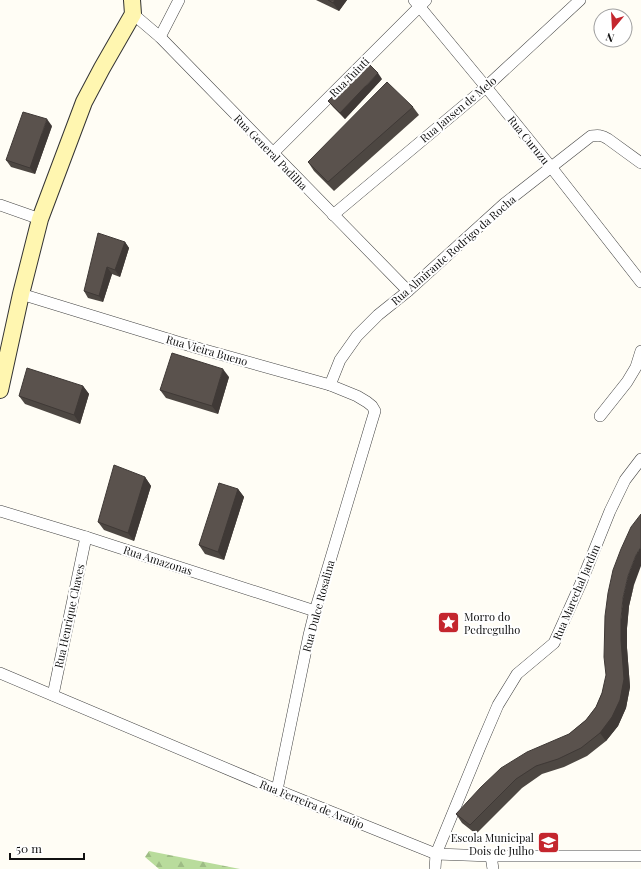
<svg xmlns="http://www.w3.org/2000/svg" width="641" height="869" viewBox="0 0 641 869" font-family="'Playfair Display',serif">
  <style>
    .forest { fill: url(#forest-firs) }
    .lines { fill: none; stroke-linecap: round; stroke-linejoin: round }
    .street-casing { stroke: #444; stroke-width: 12 }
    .secondary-casing { stroke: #333; stroke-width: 18 }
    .street { stroke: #fff; stroke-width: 11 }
    .secondary { stroke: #fff6b0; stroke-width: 16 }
    .wall { fill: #4d4742 }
    .shaded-wall { fill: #3f3936 }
    .building { fill: #5a524d; stroke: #3f3936 }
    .labels { text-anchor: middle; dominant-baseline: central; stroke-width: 4; stroke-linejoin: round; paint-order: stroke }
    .street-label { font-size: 11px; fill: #111; stroke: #fff }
    .poi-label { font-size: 11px; fill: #111; stroke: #fff; text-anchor: start }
  </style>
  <defs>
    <pattern id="forest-firs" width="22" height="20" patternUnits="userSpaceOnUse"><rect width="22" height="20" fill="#b9dc9c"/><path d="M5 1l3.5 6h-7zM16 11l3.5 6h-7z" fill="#9ebc85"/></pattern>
  </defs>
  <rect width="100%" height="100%" fill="#fffdf5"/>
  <!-- forest -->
  <path class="forest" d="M149 851 240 869H159L145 857Z"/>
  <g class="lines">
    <defs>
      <g id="street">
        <path d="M414 0 486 87 551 167 641 282"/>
        <path d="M133 14 160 37 408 291"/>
        <path d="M160 37 179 0"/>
        <path d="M273 153 426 0"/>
        <path d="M0 205 40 219"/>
        <path d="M333 215 486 87 580 0"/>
        <path d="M21 294 194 347 330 385 357 396 367 402 372 406 375 411 371 424 315 611 309 635 277 790"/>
        <path d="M330 385 340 360 357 336 378 315 408 291 504 204 591 136C598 135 602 135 608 139L641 163"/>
        <path d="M600 416 627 382 636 367 641 351"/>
        <path d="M0 511 86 537 315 611"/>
        <path d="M0 673 277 790 436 854 491 856H641"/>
        <path d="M53 695 86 537"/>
        <path d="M491 856 493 869"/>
        <path d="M435 869 436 854 480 747 498 705 517 674 554 643 581 583 610 511 625 480 641 459"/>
      </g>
      <path id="secondary" d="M0 390 21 294 40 219 84 102 102 68 133 14 132 0"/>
    </defs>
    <!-- street casing -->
    <use href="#street" class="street-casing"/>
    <!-- secondary casing -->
    <use href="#secondary" class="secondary-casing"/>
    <!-- street -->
    <use href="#street" class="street"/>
    <!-- secondary -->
    <use href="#secondary" class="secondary"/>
  </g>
  <!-- wall -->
  <g class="wall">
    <path d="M316 0H347L339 11Z"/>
    <path d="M382 79 345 119 333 107 328 101Z"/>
    <path d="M413 107 419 115 334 191 314 171 308 162Z"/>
    <path d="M52 126 35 174 11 167 6 160Z"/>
    <path d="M125 242 129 248 120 277 112 274 103 302 88 298 84 291Z"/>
    <path d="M229 377 218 414 166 398 160 390Z"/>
    <path d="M83 386 89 394 80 424 25 404 19 396Z"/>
    <path d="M145 477 151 486 134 541 104 530 98 522Z"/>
    <path d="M238 489 244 497 224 560 205 554 199 545Z"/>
    <path d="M634 585 629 606 627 628V648L630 687 626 708 618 726 606 741 587 756 564 767 542 774 522 788 476 834 462 823 456 814 569 734 586 720 596 707 602 693Z"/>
  </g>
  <!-- shaded-wall -->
  <g class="shaded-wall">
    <path d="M335 0H347L339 11 333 3Z"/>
    <path d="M378 73 382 79 345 119 340 113Z"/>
    <path d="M47 119 52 126 35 174 30 168Z"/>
    <path d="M125 242 129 248 120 277 115 270Z"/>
    <path d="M107 267 112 274 103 302 99 296Z"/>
    <path d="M223 369 229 377 218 414 212 406Z"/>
    <path d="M83 386 89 394 80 424 74 415Z"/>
    <path d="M145 477 151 486 134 541 128 533Z"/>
    <path d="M238 489 244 497 224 560 218 552Z"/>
    <path d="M641 547V566L634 585 629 606 627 628V648L630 687 626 708 618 726 606 741 600 733 621 640V619L623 598 628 576 636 555Z"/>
  </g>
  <!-- building -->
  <g class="building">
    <path d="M328 0H335L333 3Z"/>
    <path d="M367 62 378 73 340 113 328 101Z"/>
    <path d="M387 82 413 107 328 182 308 162Z"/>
    <path d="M23 112 47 119 30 168 6 160Z"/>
    <path d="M98 233 125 242 115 270 107 267 99 296 84 291Z"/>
    <path d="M172 353 223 369 212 406 160 390Z"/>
    <path d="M27 368 83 386 74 415 19 396Z"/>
    <path d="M114 465 145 477 128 533 98 522Z"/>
    <path d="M219 483 238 489 218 552 199 545Z"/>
    <path d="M641 514V547L636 555 628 576 623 598 621 619V640L624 679 620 700 612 717 600 733 581 748 558 759 536 766 516 779 470 825 456 814 481 787 501 768 527 752 569 734 586 720 596 707 602 693 606 675 604 657 605 616 608 593 613 570 621 549 631 527Z"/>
  </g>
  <!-- icons -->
  <defs>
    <symbol id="sight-square" viewBox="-11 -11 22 22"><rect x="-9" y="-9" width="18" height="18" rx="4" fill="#c4262e" stroke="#fff"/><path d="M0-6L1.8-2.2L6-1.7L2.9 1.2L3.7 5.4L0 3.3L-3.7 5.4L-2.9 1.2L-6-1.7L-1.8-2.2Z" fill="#fff"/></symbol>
    <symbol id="school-square" viewBox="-11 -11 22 22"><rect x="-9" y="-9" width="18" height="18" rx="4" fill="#c4262e" stroke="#fff"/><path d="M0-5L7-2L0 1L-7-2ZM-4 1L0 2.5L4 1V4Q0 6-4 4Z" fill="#fff"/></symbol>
  </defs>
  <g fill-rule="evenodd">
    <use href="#sight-square" x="436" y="610" width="25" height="25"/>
    <use href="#school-square" x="536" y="830" width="25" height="25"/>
  </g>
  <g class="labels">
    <!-- street labels -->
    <g class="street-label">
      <text transform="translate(349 77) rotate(-45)">Rua Tuiuti</text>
      <text transform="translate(458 109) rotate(-40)">Rua Jansen de Melo</text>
      <text transform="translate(529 140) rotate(51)">Rua Curuzu</text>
      <text transform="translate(271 152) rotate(46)">Rua General Padilha</text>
      <text transform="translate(453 250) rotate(-41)">Rua Almirante Rodrigo da Rocha</text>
      <text transform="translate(207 350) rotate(16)">Rua Vieira Bueno</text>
      <text transform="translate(158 560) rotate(18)">Rua Amazonas</text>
      <text transform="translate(576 592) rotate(-67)">Rua Marechal Jardim</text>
      <text transform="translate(318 606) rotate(-75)">Rua Dulce Rosalina</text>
      <text transform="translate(69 616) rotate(-78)">Rua Henrique Chaves</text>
      <text transform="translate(312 804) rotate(22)">Rua Ferreira de Araújo</text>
    </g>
    <!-- poi labels -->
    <g class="poi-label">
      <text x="464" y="616">Morro do<tspan x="464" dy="13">Pedregulho</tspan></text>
      <text x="534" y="837" text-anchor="end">Escola Municipal<tspan x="534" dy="13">Dois de Julho</tspan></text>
    </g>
  </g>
  <!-- north arrow -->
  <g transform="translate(613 28) rotate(198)"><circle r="19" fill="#ffffff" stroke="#a0a0a0"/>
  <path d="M0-3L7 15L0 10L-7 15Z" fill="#c4262e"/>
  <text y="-6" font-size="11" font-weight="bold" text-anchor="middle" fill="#111111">N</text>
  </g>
  <!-- scale -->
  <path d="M10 853v6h74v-6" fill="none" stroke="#111111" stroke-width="2"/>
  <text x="16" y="853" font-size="12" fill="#111111" stroke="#ffffff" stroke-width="3" paint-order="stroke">50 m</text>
</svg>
